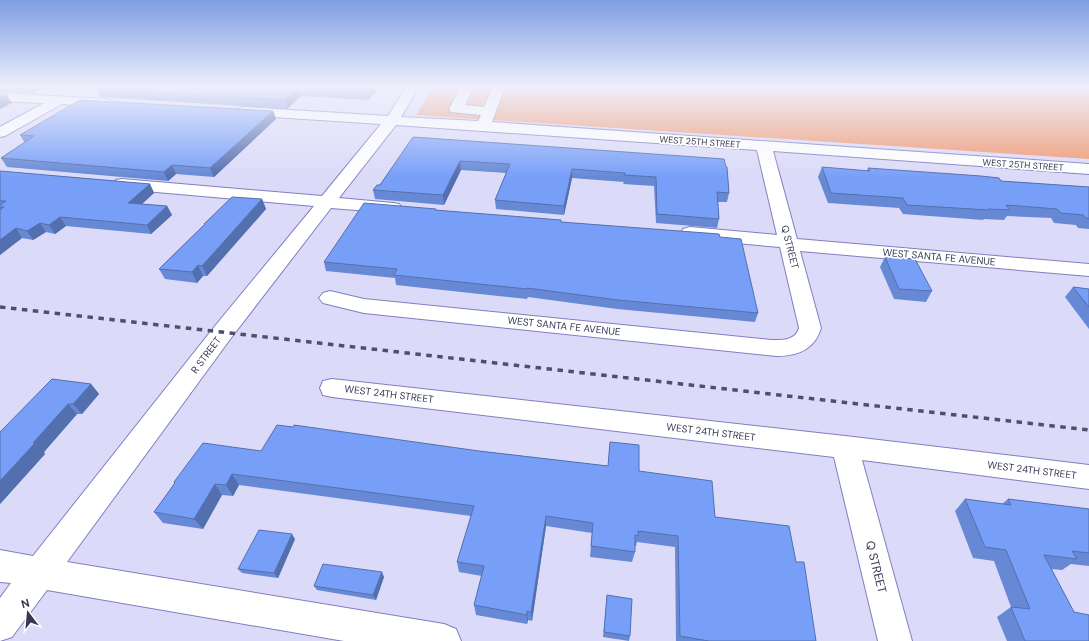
<svg xmlns="http://www.w3.org/2000/svg" width="1089" height="641" viewBox="0 0 1089 641" font-family="'DM Sans',sans-serif">
  <style>
    .green { fill: #f0986f }
    .lines { fill: none; stroke-linecap: round; stroke-linejoin: round }
    .minor-casing { stroke: #817ec0; stroke-width: 2 }
    .minor { fill: #fff; fill-rule: evenodd }
    .rail { stroke: #4f4f6c; stroke-width: 3.5; stroke-dasharray: 5.5 5.5; stroke-linecap: butt }
    .wall { fill: #6789d5 }
    .shaded-wall { fill: #546fae }
    .building { fill: #789ff8; stroke: #546fae }
    .labels { text-anchor: middle; dominant-baseline: central; stroke-width: 3.5; stroke-linejoin: round; paint-order: stroke }
    .far-street-label { font-size: 9px; fill: #383754; stroke: #fff }
    .street-label { font-size: 10px; fill: #383754; stroke: #fff }
    .near-street-label { font-size: 12px; fill: #383754; stroke: #fff }
  </style>
  <rect width="100%" height="100%" fill="#dbdbf9"/>
  <!-- green -->
  <path class="green" d="M434 87H1089V159L416 115Z"/>
  <g class="lines">
    <defs>
      <g id="minor">
        <path d="M406 87H419L401 117 478 121 481 115 451 112 449 109 461 87H474L465 105 484 107 493 87H505L492 122 1089 164V174L773 151 797 239 1089 264V276L800 251 821 328C815 349 798 356 777 356L364 313 323 303 319 298 323 293 330 291 364 299 771 340C782 340 795 341 799 328L780 247 690 239 683 237 681 233 683 229 690 227 777 235 757 150 396 125 339 198 393 203 399 204 402 208 399 212 393 213 331 208 231 338 67 562 444 624 456 629 461 641H344L47 590 12 637 0 641V598L11 583 0 582V550L33 556 215 326 314 206 122 189 116 188 114 184 116 180 122 179 322 196 381 124 244 115 239 114 237 111 239 108 244 107 388 116Z"/>
        <path d="M0 93 106 99 111 100 113 103 111 106 106 107 62 104 5 136 0 137V127L44 103 0 101Z"/>
        <path d="M332 379 845 436 1089 465V489L862 460 912 641H878L834 457 332 397 323 395 320 388 323 381Z"/>
      </g>
    </defs>
    <!-- minor casing -->
    <use href="#minor" class="minor-casing"/>
    <!-- minor -->
    <use href="#minor" class="minor"/>
    <!-- rail -->
    <path class="rail" d="M0 307 1089 430"/>
  </g>
  <!-- wall -->
  <g class="wall">
    <path d="M0 87H43L32 93 0 92Z"/>
    <path d="M101 87H380L368 100 301 96 287 109 101 97 97 90Z"/>
    <path d="M273 111 276 119 214 177 176 174 168 181 7 167 1 158 25 143 20 135Z"/>
    <path d="M413 137 724 159 729 193 727 202H718L719 219 717 228 656 223 654 186 623 184 624 182 572 178 564 215 496 209 495 200 506 173 461 170 444 205 375 199 373 190 380 185Z"/>
    <path d="M822 167 867 171 868 168 1001 181 1089 187V229L1078 228 1076 225 1054 223 1051 218 1007 216 1004 220 984 219 983 220 903 214 899 208 828 203 818 177Z"/>
    <path d="M0 171 150 184 154 193 142 204 167 206 172 215 151 234 66 226 55 234 46 232 33 240 22 238 0 255Z"/>
    <path d="M262 199 266 209 207 276H203L197 283 165 279 159 269 204 225V224Z"/>
    <path d="M436 210 561 222 720 237 758 313 755 322 617 309 528 297 527 299 396 285 395 278 326 271 324 262Z"/>
    <path d="M885 257 932 291 926 302 894 299 880 267Z"/>
    <path d="M1073 287 1089 289V329L1065 297Z"/>
    <path d="M91 384 99 394 82 414H77L44 452 45 454 0 504V432Z"/>
    <path d="M610 442 639 471 715 517 796 562 816 641H676L675 547 637 542 636 546H635V552L632 562 590 557 592 533 546 526 532 621 528 620 527 624 476 615 474 605 482 576 459 572 457 562 471 516 239 485 233 496 222 495 203 529 163 523 154 512 174 484V482L261 451H479L608 466Z"/>
    <path d="M965 499 1002 504 1008 499 1089 509V566L1071 564 1062 570 1051 569 1089 641H1007L997 617 1011 607 994 561 973 558 955 511Z"/>
    <path d="M295 539 278 578 242 573 238 569Z"/>
    <path d="M384 577 376 600 317 590 314 586Z"/>
    <path d="M607 595 630 636 629 641 603 637Z"/>
  </g>
  <!-- shaded-wall -->
  <g class="shaded-wall">
    <path d="M28 87H43L32 93Z"/>
    <path d="M371 87H380L368 100 366 92Z"/>
    <path d="M299 88 301 96 287 109 285 100Z"/>
    <path d="M7 95 12 103 0 109V98Z"/>
    <path d="M273 111 276 119 214 177 210 168Z"/>
    <path d="M460 161 461 170 444 205 443 195Z"/>
    <path d="M172 165 176 174 168 181 164 172Z"/>
    <path d="M572 169V178L564 215V206Z"/>
    <path d="M150 184 154 193 133 212 128 203Z"/>
    <path d="M262 199 266 209 207 276 202 266Z"/>
    <path d="M167 206 172 215 151 234 147 225Z"/>
    <path d="M60 217 66 226 55 234 49 225Z"/>
    <path d="M40 223 46 232 33 240 27 231Z"/>
    <path d="M16 228 22 238 0 255V240Z"/>
    <path d="M198 265 203 276 197 283 192 272Z"/>
    <path d="M91 384 99 394 82 414 73 404Z"/>
    <path d="M68 404 77 414 44 452 45 454 0 504V481L33 443Z"/>
    <path d="M232 474 239 485 233 496 226 485Z"/>
    <path d="M215 484 222 495 203 529 194 519Z"/>
    <path d="M546 516V526L532 621 531 612Z"/>
    <path d="M292 534 295 539 278 578 274 573Z"/>
    <path d="M382 572 384 577 376 600 373 595Z"/>
    <path d="M527 611 528 620 527 624Z"/>
  </g>
  <!-- building -->
  <g class="building">
    <path d="M101 87H371L366 92 299 88 285 100 97 90Z"/>
    <path d="M0 94 7 95 0 98Z"/>
    <path d="M80 100 273 111 210 168 172 165 164 172 1 158 34 136 20 135Z"/>
    <path d="M413 137 724 159 726 167H727L729 193 717 192 719 219 657 214 656 177 624 175 625 173 572 169 564 206 495 200 510 164 460 161 443 195 373 190 377 185H380Z"/>
    <path d="M822 167 870 171 868 168 981 176 999 178 1001 181 1089 187V219L1086 218 1083 215 1061 213 1057 209 1006 205 1010 210 988 209 989 210 907 205 903 198 831 193Z"/>
    <path d="M0 171 150 184 128 203 167 206 147 225 60 217 49 225 40 223 27 231 16 228 0 240V210L4 207H0V205L6 201H0Z"/>
    <path d="M232 197 262 199 202 266 198 265 192 272 159 269 205 224H204Z"/>
    <path d="M364 203 436 209 435 210 561 220V222L719 234 720 237 741 239 758 313 618 300 527 288V289L394 275 397 269 324 262Z"/>
    <path d="M885 257 915 259 932 291 899 289Z"/>
    <path d="M1073 287 1089 289V307Z"/>
    <path d="M52 379 91 384 73 404H68L33 443H35L0 481V432Z"/>
    <path d="M277 425 293 427 294 425 479 451 608 466 610 442 639 445V471L712 481 715 517 789 526 796 562H804L816 641H709L680 636 678 536 638 531V536L635 535V552L591 546 593 523 546 516 531 612 527 611V615L474 605 484 566 457 562 474 506 232 474 226 485 215 484 194 519 154 512 175 483 174 482 203 443 261 451Z"/>
    <path d="M965 499 1011 505 1008 499 1089 509V553L1072 551 1077 559 1044 555 1074 612 1089 615V641H1025L1011 607 1030 609 1006 550 985 547Z"/>
    <path d="M259 530 292 534 274 573 238 569Z"/>
    <path d="M323 564 382 572 373 595 314 586Z"/>
    <path d="M607 595 632 599 630 636 604 632Z"/>
  </g>
  <!-- sky -->
  <linearGradient id="sky" x2="0" y2="1"><stop stop-color="#7f9de2"/><stop offset="0.49" stop-color="#efeffc"/><stop offset="1" stop-color="#efeffc" stop-opacity="0"/></linearGradient>
  <rect width="1089" height="177" fill="url(#sky)"/>
  <g class="labels">
    <!-- far-street labels -->
    <g class="far-street-label">
      <text transform="translate(700 142) rotate(4)">WEST 25TH STREET</text>
      <text transform="translate(1023 165) rotate(4)">WEST 25TH STREET</text>
    </g>
    <!-- street labels -->
    <g class="street-label">
      <text transform="translate(790 247) rotate(76)">Q STREET</text>
      <text transform="translate(939 257) rotate(5)">WEST SANTA FE AVENUE</text>
      <text transform="translate(564 326) rotate(6)">WEST SANTA FE AVENUE</text>
      <text transform="translate(206 355) rotate(-53)">R STREET</text>
      <text transform="translate(389 394) rotate(7)">WEST 24TH STREET</text>
      <text transform="translate(711 432) rotate(7)">WEST 24TH STREET</text>
      <text transform="translate(1032 470) rotate(7)">WEST 24TH STREET</text>
    </g>
    <!-- near-street labels -->
    <g class="near-street-label">
      <text transform="translate(876 567) rotate(76)">Q STREET</text>
    </g>
  </g>
  <!-- north arrow -->
  <g transform="translate(28 613) rotate(344)" stroke="#ffffff" stroke-width="3" paint-order="stroke">
  <path d="M0-3L7 15L0 10L-7 15Z" fill="#383754"/>
  <text y="-6" font-size="11" font-weight="bold" text-anchor="middle" fill="#383754">N</text>
  </g>
</svg>
